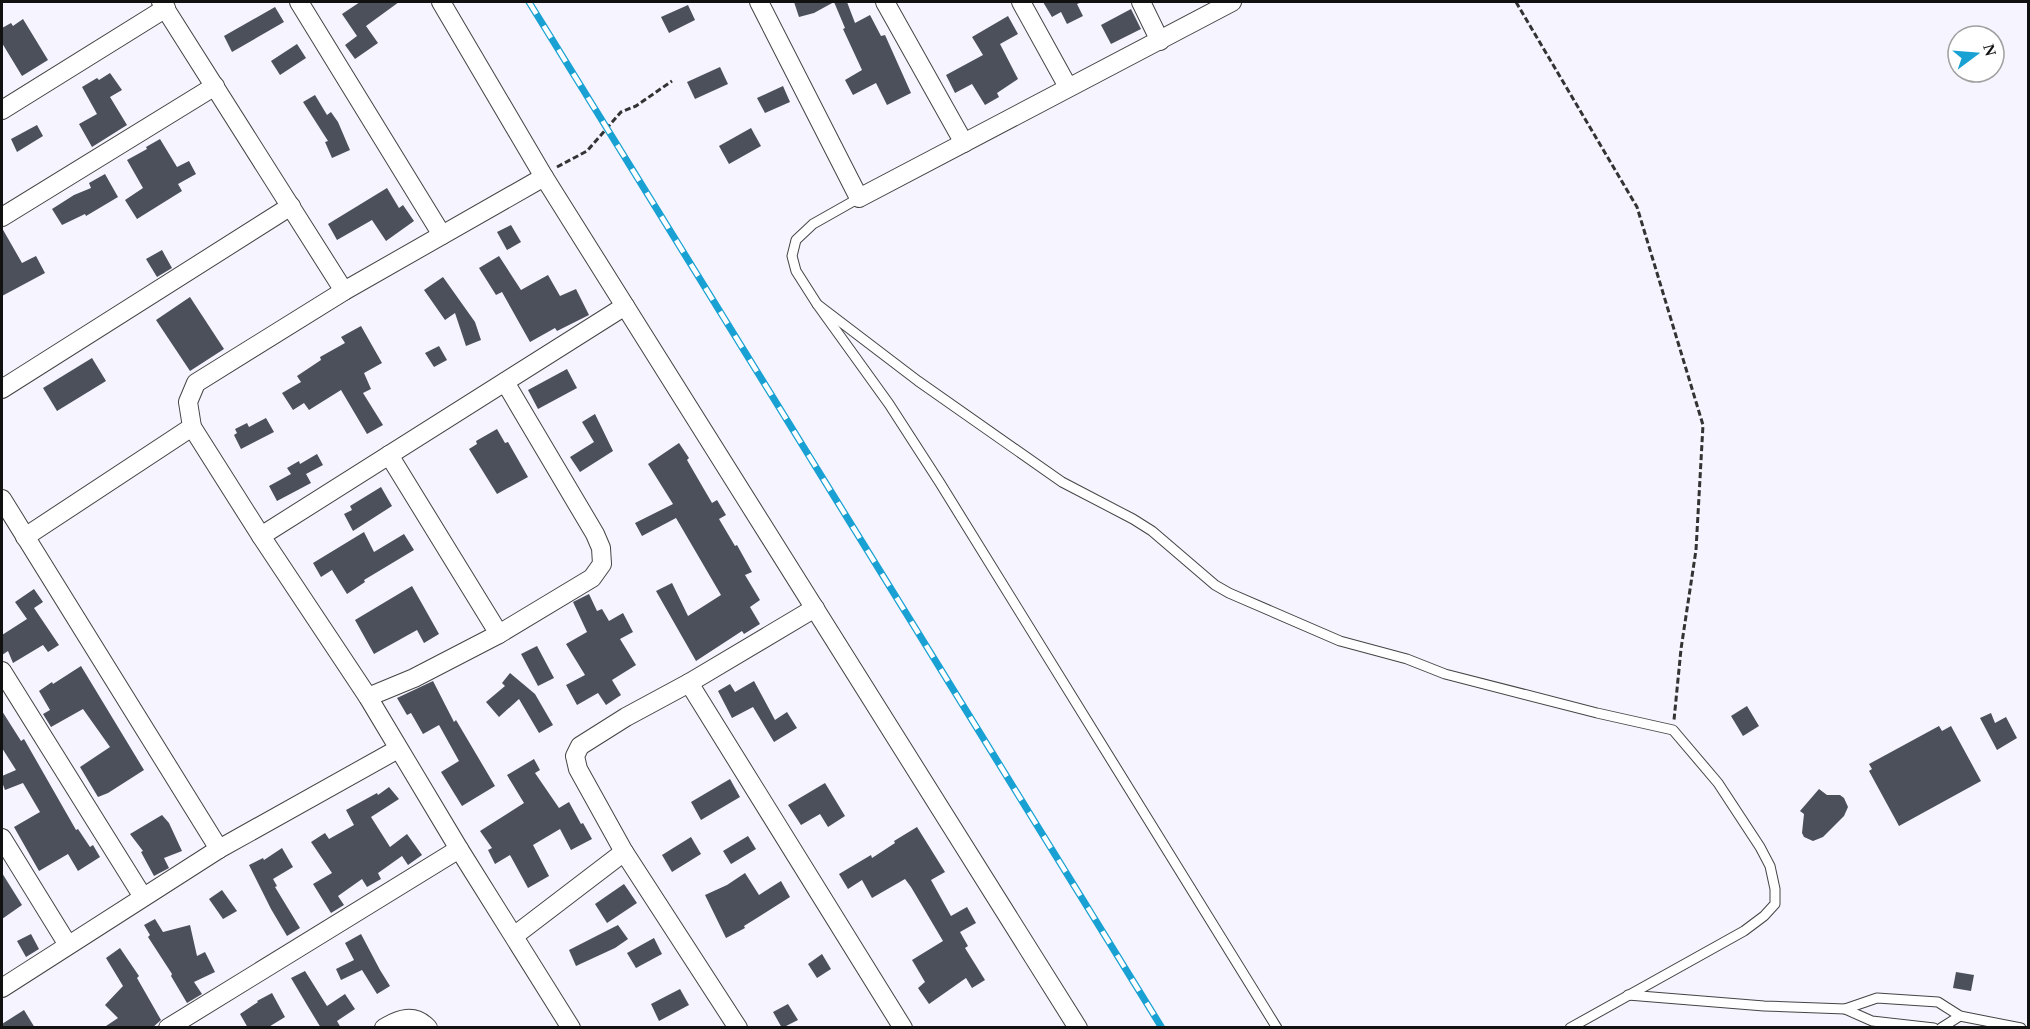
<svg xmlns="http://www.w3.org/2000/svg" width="2030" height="1029" viewBox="0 0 2030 1029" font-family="Georgia,serif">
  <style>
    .building { fill: #4b505b }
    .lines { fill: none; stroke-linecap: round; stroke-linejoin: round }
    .lane-casing { stroke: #444; stroke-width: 11 }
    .street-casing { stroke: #444; stroke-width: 20 }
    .path { stroke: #333; stroke-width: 3; stroke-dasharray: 6 3; stroke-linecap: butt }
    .lane { stroke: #fff; stroke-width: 9 }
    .street { stroke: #fff; stroke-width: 18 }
    .rail-casing { stroke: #18a1d2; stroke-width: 7 }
    .rail { stroke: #fff; stroke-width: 4.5; stroke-dasharray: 14; stroke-linecap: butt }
  </style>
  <rect width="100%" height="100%" fill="#f5f4ff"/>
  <!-- building -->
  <g class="building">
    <path d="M360 2H399L366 26 378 43 355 59 345 45 357 36 342 14Z"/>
    <path d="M794 2H834L814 13 799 17Z"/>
    <path d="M834 2H847L855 23 870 15 881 36 885 35 911 93 887 105 876 83 853 95 845 80 862 70 843 29 845 28Z"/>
    <path d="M1043 2H1082L1077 4 1083 16 1067 24 1061 12 1052 17Z"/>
    <path d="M688 5 695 20 669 33 661 17Z"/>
    <path d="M275 7 284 22 232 52 224 36Z"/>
    <path d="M1131 9 1141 29 1111 44 1101 25Z"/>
    <path d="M1008 16 1018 34 1000 44 1018 79 997 93 999 97 985 105 972 84 955 93 946 75 983 55 972 37Z"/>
    <path d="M23 19 48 60 22 76 2 43V28L11 23 13 26Z"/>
    <path d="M297 44 306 58 280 75 271 61Z"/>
    <path d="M720 67 728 84 695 99 687 82Z"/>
    <path d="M110 73 122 90 110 97 127 125 92 147 79 124 97 114 82 87 97 78 99 80Z"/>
    <path d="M783 86 790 102 765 113 757 98Z"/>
    <path d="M315 95 327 115 331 112 338 122 350 150 332 158 325 142 328 141 303 102Z"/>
    <path d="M37 125 43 136 17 152 11 139Z"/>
    <path d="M751 128 761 146 729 164 719 146Z"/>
    <path d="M160 139 177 167 189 161 196 174 178 184 182 191 137 219 125 200 143 188 127 160 147 149 146 147Z"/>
    <path d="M105 174 118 197 86 216 85 214 62 225 52 209 74 195 91 188 89 183Z"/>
    <path d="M387 188 399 208 403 205 414 221 386 241 372 220 337 240 328 224Z"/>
    <path d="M511 225 521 242 507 250 497 232Z"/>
    <path d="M2 228 22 263 36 256 45 273 2 296Z"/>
    <path d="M162 250 172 268 157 277 146 259Z"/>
    <path d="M499 256 521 290 548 275 560 296 576 289 589 315 557 331 555 328 530 342 502 292 496 295 479 268Z"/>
    <path d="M443 277 475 322 481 340 466 346 455 313 445 320 424 290Z"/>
    <path d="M190 297 224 349 190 371 156 320Z"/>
    <path d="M361 326 382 363 364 373 371 389 363 393 383 425 367 434 341 390 309 410 304 403 293 410 282 393 301 382 297 376 321 360 320 357 345 343 341 337Z"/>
    <path d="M439 346 447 360 434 367 425 353Z"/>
    <path d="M92 358 106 381 57 411 43 388Z"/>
    <path d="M567 369 577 388 538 409 528 390Z"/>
    <path d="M595 414 613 451 580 472 570 457 594 442 582 422Z"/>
    <path d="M266 418 274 432 241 449 234 435 237 433 235 429 247 423 249 427Z"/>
    <path d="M497 429 505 443 508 442 528 477 497 494 469 449 477 444 476 441Z"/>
    <path d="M679 443 689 458 687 460 712 503 717 500 726 515 719 519 735 546 737 545 752 572 745 575 760 600 750 607 760 624 744 634 742 631 696 661 656 591 672 583 688 616 721 595 676 518 642 536 635 523 673 504 648 464Z"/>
    <path d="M317 454 323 465 306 474 311 483 277 501 269 486 291 474 287 468 299 461 300 464Z"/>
    <path d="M381 487 392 506 353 531 344 514 352 510 350 506Z"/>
    <path d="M364 532 374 552 404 534 414 550 364 580 365 582 347 594 332 570 321 577 313 563Z"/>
    <path d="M412 586 439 634 424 643 417 630 374 654 355 620Z"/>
    <path d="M34 589 43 602 34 608 59 645 48 652 43 645 13 663 8 651 2 655V635L27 619 15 602Z"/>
    <path d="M589 594 597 611 602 609 609 621 623 613 633 632 620 639 636 665 612 680 621 695 606 705 598 693 577 705 566 685 585 675 566 644 587 632 573 602Z"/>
    <path d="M537 646 554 678 538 686 521 654Z"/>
    <path d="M81 666 144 770 108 793 98 797 80 767 110 747 83 709 51 727 43 714 50 710 39 691 52 682 53 684Z"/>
    <path d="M510 673 535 694 553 725 539 733 519 699 499 717 486 702 505 686 502 683Z"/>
    <path d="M433 681 454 722 456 720 495 786 462 806 441 772 459 761 439 725 423 734 411 713 407 715 397 698Z"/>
    <path d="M754 681 775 720 787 712 797 728 774 742 753 707 732 718 718 691 730 684 735 692Z"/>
    <path d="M1747 706 1759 726 1743 736 1731 716Z"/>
    <path d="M2 711 21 741 24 739 76 830 78 829 90 847 93 845 100 857 78 871 68 854 39 871 14 827 40 812 23 783 5 790 2 782V776L16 770 2 748Z"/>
    <path d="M1991 713 1995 723 2006 717 2017 738 1997 750 1980 718Z"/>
    <path d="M1939 726 1942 731 1951 726 1981 781 1899 826 1869 771 1872 769 1869 764Z"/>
    <path d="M534 759 540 770 535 773 559 808 569 802 581 824 583 823 592 839 571 850 560 829 533 845 549 876 528 888 510 855 495 864 488 850 492 848 480 831 524 803 507 775Z"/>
    <path d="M730 779 740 797 701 820 691 802Z"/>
    <path d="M825 783 845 816 828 827 820 814 801 825 788 805Z"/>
    <path d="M389 787 399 799 371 817 390 847 407 834 422 855 408 865 402 856 378 873 381 879 367 887 362 879 338 896 344 905 331 913 313 884 332 873 311 842 325 833 329 839 354 825 346 810 377 793 378 795Z"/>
    <path d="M1819 789 1827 795H1840L1844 798 1848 807 1844 816 1823 837 1813 841 1804 837 1802 833 1804 814 1800 811Z"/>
    <path d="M162 815 169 823 182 851 164 858 169 868 154 876 141 852 143 851 130 834Z"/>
    <path d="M917 827 945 872 931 880 951 916 967 907 976 923 960 932 968 946 965 948 985 980 972 988 966 978 929 1004 918 988 925 982 912 960 943 941 911 887 905 879 872 898 862 880 848 889 839 874 871 855 872 858 895 843 894 841Z"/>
    <path d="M748 836 756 849 731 864 723 851Z"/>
    <path d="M691 837 701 854 672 872 662 855Z"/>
    <path d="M282 848 293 867 273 879 277 886 275 887 300 928 287 936 271 909 249 865 263 858 264 860Z"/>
    <path d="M2 873 22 905 2 919Z"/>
    <path d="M745 873 759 895 781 881 790 897 744 926 745 928 726 938 705 895 727 885Z"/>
    <path d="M624 884 637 903 607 923 595 904Z"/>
    <path d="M222 890 237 911 223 919 209 899Z"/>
    <path d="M155 919 163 932 190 925 197 956 205 952 215 972 194 982 202 994 187 1003 171 976 172 974 148 937 150 935 144 925Z"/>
    <path d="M618 925 628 939 615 948 576 966 569 950Z"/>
    <path d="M31 934 39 949 26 957 17 941Z"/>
    <path d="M361 934 380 970 390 986 377 994 362 970 341 980 336 969 354 960 345 943Z"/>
    <path d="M654 938 662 954 636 968 627 953Z"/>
    <path d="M120 948 139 976 137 978 161 1020 152 1028H103L118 1018 105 1005 123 986 106 958Z"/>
    <path d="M822 954 831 969 817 978 808 964Z"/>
    <path d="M305 971 327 1006 345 994 355 1009 337 1021 341 1028H321L307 1005 291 978Z"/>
    <path d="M1956 972 1974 975 1971 991 1953 988Z"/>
    <path d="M680 989 689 1005 659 1021 651 1004Z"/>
    <path d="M272 993 285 1017 267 1028H248L240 1014 258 1002 257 1001Z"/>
    <path d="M788 1004 798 1020 782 1028 773 1012Z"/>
    <path d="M24 1010 35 1028H2V1024Z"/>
  </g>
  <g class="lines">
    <defs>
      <g id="lane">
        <path d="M859 198 813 224 796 240 792 256 796 271 817 304 889 404 940 483 1277 1028"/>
        <path d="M817 304 918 381 1062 482 1133 519 1152 531 1215 585 1229 593 1340 641 1407 659 1445 674 1597 713 1673 730 1718 783 1760 847 1770 866 1775 889V904L1764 916 1744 931 1570 1028"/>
        <path d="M1628 995 1764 1006 1845 1009 1872 1021 1934 1028"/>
        <path d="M1845 1009 1877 998 1938 1002 1960 1016 2021 1028"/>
        <path d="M1941 1028 1960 1016"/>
      </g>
      <g id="street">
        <path d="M161 2 344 291"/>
        <path d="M299 2 442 235"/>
        <path d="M441 2 544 177 1078 1028"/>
        <path d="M759 2 859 198 1232 2"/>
        <path d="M885 2 964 143"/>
        <path d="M1021 2 1068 87"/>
        <path d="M1141 2 1160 41"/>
        <path d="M2 110 166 8"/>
        <path d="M544 177 344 291 196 383 188 402 192 427 261 536 368 697 459 849 571 1028"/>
        <path d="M2 217 215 86"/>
        <path d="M2 389 291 206"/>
        <path d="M389 455 499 634 592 578 602 564 601 548 595 534 505 382"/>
        <path d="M2 499 219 849"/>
        <path d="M261 536 625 306"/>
        <path d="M25 537 192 427"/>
        <path d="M2 671 143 897"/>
        <path d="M689 683 903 1028"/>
        <path d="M368 697 414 678 499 634"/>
        <path d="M2 838 68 945"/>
        <path d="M514 936 624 852"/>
        <path d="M2 988 219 849 398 749"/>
        <path d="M168 1028 459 849"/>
        <path d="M384 1028C399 1019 414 1013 428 1028"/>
        <path d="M738 1028 624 852 578 769 575 756 580 746 626 717 689 683 815 608"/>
      </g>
    </defs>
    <!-- lane casing -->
    <use href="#lane" class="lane-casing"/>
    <!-- street casing -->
    <use href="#street" class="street-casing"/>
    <!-- path -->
    <g class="path">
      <path d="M1516 2 1637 207 1703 425 1696 550 1681 649 1674 720"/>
      <path d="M557 167 587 151 621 112 636 106 672 81"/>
    </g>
    <!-- lane -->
    <use href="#lane" class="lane"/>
    <!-- street -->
    <use href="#street" class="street"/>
    <defs>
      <path id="rail" d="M529 2 1162 1028"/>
    </defs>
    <!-- rail casing -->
    <use href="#rail" class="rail-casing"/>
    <!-- rail -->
    <use href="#rail" class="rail"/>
  </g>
  <!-- border -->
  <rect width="2030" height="1029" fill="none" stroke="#111111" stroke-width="6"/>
  <!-- north arrow -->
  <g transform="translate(1976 54) rotate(74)"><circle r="28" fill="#ffffff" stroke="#a0a0a0" stroke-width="1.5"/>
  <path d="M0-4.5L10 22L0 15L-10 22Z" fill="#18a1d2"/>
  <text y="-9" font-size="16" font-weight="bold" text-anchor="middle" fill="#111111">N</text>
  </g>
</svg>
